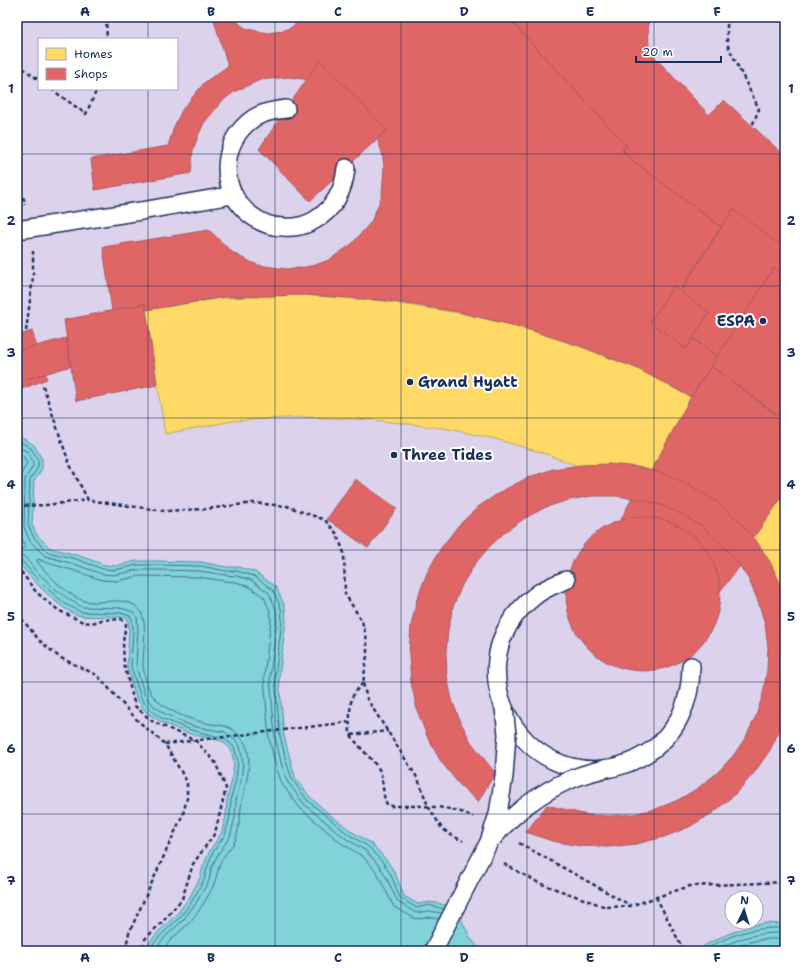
<svg xmlns="http://www.w3.org/2000/svg" width="802" height="968" viewBox="0 0 802 968" font-family="'Shantell Sans',sans-serif">
  <style>
    .built { fill: #ddd2eb; fill-rule: evenodd }
    .water { fill: #81d2d9; stroke: #5891a8 }
    .homes { fill: #ffd966; stroke: #bba664 }
    .shops { fill: #e06666; stroke: #a55664 }
    .lines { fill: none; stroke-linecap: round; stroke-linejoin: round }
    .shore { stroke: #44708f; stroke-width: 1 }
    .lane-casing { stroke: #1b2f5e; stroke-width: 20 }
    .path { stroke: #1b2f5e; stroke-width: 2.5; stroke-dasharray: 4 3; stroke-linecap: butt }
    .lane { stroke: #fff; stroke-width: 17 }
    .lane-bridge-casing { stroke: #1b2f5e; stroke-width: 20; stroke-linecap: butt }
    .lane-bridge { stroke: #fff; stroke-width: 17 }
    .grid { fill: none; stroke: #1b2f5e; stroke-width: 1; stroke-opacity: 0.55 }
    .poi-dot { fill: #1b2f5e; stroke: #fff; stroke-width: 1.5 }
    .labels { text-anchor: middle; dominant-baseline: central; stroke-width: 4; stroke-linejoin: round; paint-order: stroke }
    .poi-label { font-size: 15px; font-weight: bold; fill: #1b2f5e; stroke: #fff; text-anchor: start }
    .neatline { fill: none; stroke: #1b2f5e; stroke-width: 1.5 }
    .grid-label { font-size: 13px; text-anchor: middle; font-weight: bold; fill: #1b2f5e }
  </style>
  <rect width="100%" height="100%" fill="#ebe5f3"/>
  <filter id="ink" filterUnits="userSpaceOnUse"><feTurbulence type="fractalNoise" baseFrequency=".025" numOctaves="2"/><feDisplacementMap in="SourceGraphic" scale="8" xChannelSelector="R" yChannelSelector="G"/><feConvolveMatrix kernelMatrix="1 2 1 2 8 2 1 2 1" color-interpolation-filters="sRGB"/></filter>
  <g filter="url(#ink)">
    <!-- built -->
    <path class="built" d="M17 17H785V951H17ZM39 39H177V89H39ZM732 898H756V922H732Z"/>
    <!-- water -->
    <g class="water">
      <path d="M17 435 34 445 42 459V469L34 481 32 525 37 535 50 548 77 555 105 565 115 566 136 561H160L201 562 226 567H238L255 572 276 587 285 607 286 621 279 678 284 736 295 777 310 797 328 813 351 831 372 844 388 862 395 873 404 896 418 904C433 900 442 904 456 909L471 939 482 951H148V944L160 930 177 914 189 898 200 878 203 867 210 850 221 834 226 816 227 799 232 779 234 762 231 749 222 741 190 734 161 722 147 713 137 700 127 667 129 630 128 619C113 614 97 618 82 616 62 614 29 576 17 561Z"/>
      <path d="M765 923 785 924V951H696C717 937 740 928 765 923Z"/>
    </g>
    <!-- homes -->
    <g class="homes">
      <path d="M304 295 382 301 459 313 520 327 578 346 636 368 691 397 638 495 591 471 543 453 492 438 443 428 374 420 303 417 233 421 165 434 146 310 223 298Z"/>
      <path d="M785 493V601L762 577 739 558Z"/>
    </g>
    <!-- shops -->
    <g class="shops">
      <path d="M213 17H231L245 28 252 30 268 33 282 31 290 28 305 17H507L627 146 622 150 632 160 721 227 664 316 717 357 691 397 636 368 578 345 520 327 459 312 382 300 304 295 223 297 146 310 145 304 112 311 103 247 209 230 232 252 244 259 258 265 286 269 301 268 315 265 329 260 352 244 371 222 382 196 384 166 382 152 372 125 364 113 354 103 343 93 331 86 317 81 289 77 260 80 234 92 222 101 204 123 198 136 193 150 191 173 95 190 91 159 168 146 174 127 182 110 205 82 228 66Z"/>
      <path d="M518 17H648L649 51 709 115 724 100 785 156V275L632 160 623 150 627 146 513 23Z"/>
      <path d="M320 60 387 130 310 201 259 149Z"/>
      <path d="M733 209 785 249V267L724 362 665 316Z"/>
      <path d="M774 268 785 276V420L711 366Z"/>
      <path d="M674 286 709 313 686 349 650 322Z"/>
      <path d="M145 304 157 385 76 401 64 320Z"/>
      <path d="M32 331 47 379 17 391V336Z"/>
      <path d="M66 338 71 366 17 382V351Z"/>
      <path d="M711 366 785 421V493L739 558 743 562 700 617 607 547 634 494 638 496 691 397Z"/>
      <path d="M609 464 637 467 665 474 690 485 714 500 736 518 755 539 770 562 782 587 785 597V715L782 725 770 750 754 773 735 794 714 812 689 827 664 837 636 844 608 847 580 846 552 841 526 832 547 805 587 815 610 816 633 814 656 809 678 800 698 788 717 773 733 756 746 737 756 716 763 694 767 670 768 647 765 624 758 601 749 580 736 560 720 543 703 527 683 515 661 505 639 499 616 496H592L569 500 546 507 525 518 506 531 489 547 474 565 462 585 453 607 448 630 446 653 447 676 452 700 460 721 471 742 495 773 478 802 458 783 440 760 427 736 417 710 411 682 409 655 411 626 417 599 427 573 441 548 458 526 478 507 502 491 527 478 553 469 581 465Z"/>
      <path d="M355 479 397 508 368 548 327 519Z"/>
      <circle cx="643" cy="594" r="77"/>
    </g>
    <g class="lines">
      <!-- shore -->
      <g class="shore">
        <path d="M17 440 31 448 38 460V467L30 480 28 525 34 538 48 552 76 559 103 569 115 570 137 565H160L201 566 226 571H237L254 576 273 590 281 608 282 620 275 678 280 736 287 764 292 779 307 800 348 834 369 847 384 864 391 875 400 898 417 908 428 905 444 909"/>
        <path d="M17 446 28 452 33 462V466L25 479 24 527 30 541 45 556 74 564 102 574 114 575 137 570H160L200 571 225 575 237 576 251 580 269 593 276 609 277 620 270 677 275 737 282 766 287 781 304 804 345 838 366 851 380 867 386 877 398 902 416 913 428 911 442 913"/>
        <path d="M17 453 23 456 27 463 19 478 17 524 18 531 26 547 24 549 17 548"/>
        <path d="M17 554 25 557 35 570 54 588 70 600 82 607 121 608 133 612 137 617 138 629 136 666 145 696 154 706 165 714 192 726 225 732 237 742 240 746 243 763 241 780 236 800 235 818 230 837 218 854 211 869 209 881 196 903 183 920 166 936 157 947V951"/>
        <path d="M17 559 21 560 32 573 50 591 67 605 81 612 121 613 130 616 132 619 133 630 131 667 141 698 150 710 163 719 191 730 224 738 234 747 238 762 236 779 231 799 230 816 225 835 213 852 207 868 204 880 192 901 180 917 163 933 152 945V951"/>
        <path d="M163 951C168 940 179 933 187 925 193 919 198 912 202 906 206 899 211 892 214 884 217 876 218 867 222 859 226 852 233 846 236 839 240 826 240 813 242 800 246 782 256 752 240 737 237 733 233 729 228 727 223 725 216 725 211 724 190 720 166 712 152 695 148 690 143 671 143 664 143 649 149 618 138 608 124 595 101 605 85 601 72 599 44 572 37 561L38 559 45 562 72 570 102 580 117 581 139 576 199 577 224 581 236 582 248 586 264 597 270 611 271 620 264 677 269 738 276 767 282 784 300 808 341 843 362 856 376 871 394 907 414 918 421 919 428 917 439 919"/>
        <path d="M703 951C731 934 752 927 785 928"/>
        <path d="M714 951C738 938 757 932 785 933"/>
        <path d="M727 951C745 941 764 938 785 939"/>
      </g>
      <defs>
        <g id="lane">
          <path d="M286 109C275 110 264 112 254 118 219 141 218 192 252 216 261 223 272 227 283 227 294 228 305 226 315 220 335 208 344 190 346 168"/>
          <path d="M141 211 233 195"/>
          <path d="M566 580C556 584 545 588 536 595 438 670 540 818 646 754 677 735 691 702 691 666"/>
        </g>
      </defs>
      <!-- lane casing -->
      <use href="#lane" class="lane-casing"/>
      <!-- path -->
      <g class="path">
        <path d="M17 17H18"/>
        <path d="M106 17 107 39"/>
        <path d="M727 17V44L759 109 752 126"/>
        <path d="M17 64 39 80"/>
        <path d="M51 89 86 114 97 89"/>
        <path d="M17 193 24 199 25 205"/>
        <path d="M26 331 33 277V251"/>
        <path d="M43 386 69 463 88 500 165 511 206 509 253 503 287 506 325 520 337 534 344 553 345 594 362 621 367 640V656L363 683 367 699 418 779 428 806 441 827 449 834 463 841"/>
        <path d="M17 506 46 505 88 500"/>
        <path d="M17 566 36 592 58 610 83 622 92 623 102 620 121 619 126 624 123 642 124 664 135 706 152 721 196 741 215 762 226 788 215 833 193 864 182 899 165 919 145 939 141 951"/>
        <path d="M17 613 39 640 59 657 97 675 137 720 165 744 187 782V798L183 814 129 933 125 951"/>
        <path d="M363 683C352 695 351 696 350 713 350 719 349 726 350 732 352 741 374 760 380 771 384 781 382 802 389 806 417 806 447 804 473 817"/>
        <path d="M351 735 388 731"/>
        <path d="M165 744 350 722"/>
        <path d="M519 843 630 905"/>
        <path d="M504 864 539 883 606 907 630 906 690 886 785 882"/>
        <path d="M656 897 684 951"/>
      </g>
      <!-- lane -->
      <use href="#lane" class="lane"/>
      <defs>
        <g id="lane-bridge">
          <path d="M17 230 141 211"/>
          <path d="M493 838C513 813 542 791 572 779 583 774 596 771 608 768"/>
          <path d="M433 951 489 842 498 814 504 776 507 734 504 708"/>
        </g>
      </defs>
      <!-- lane-bridge casing -->
      <use href="#lane-bridge" class="lane-bridge-casing"/>
      <!-- lane-bridge -->
      <use href="#lane-bridge" class="lane-bridge"/>
    </g>
  </g>
  <!-- grid -->
  <path class="grid" d="M148 17V39M275 17V951M401 17V951M527 17V951M654 17V951M148 89V951M17 154H785M17 286H785M17 418H785M17 550H785M17 682H785M17 814H785"/>
  <!-- markers -->
  <g class="poi-dot">
    <circle cx="763" cy="321" r="4"/>
    <circle cx="410" cy="382" r="4"/>
    <circle cx="394" cy="455" r="4"/>
  </g>
  <g class="labels">
    <!-- poi labels -->
    <g class="poi-label">
      <text x="755" y="321" text-anchor="end">ESPA</text>
      <text x="418" y="382">Grand Hyatt</text>
      <text x="402" y="455">Three Tides</text>
    </g>
  </g>
  <!-- margin -->
  <rect width="802" height="968" fill="none" stroke="#fff" stroke-width="44"/>
  <!-- legend -->
  <rect x="38" y="38" width="140" height="52" fill="#ffffff" stroke="#a4acbf"/>
  <rect x="46" y="48" width="20" height="12" fill="#ffd966" stroke="#a4acbf"/>
  <text x="74" y="58" font-size="12" fill="#1b2f5e">Homes</text>
  <rect x="46" y="68" width="20" height="12" fill="#e06666" stroke="#a4acbf"/>
  <text x="74" y="78" font-size="12" fill="#1b2f5e">Shops</text>
  <!-- north arrow -->
  <g transform="translate(744 910) rotate(4)"><circle r="19" fill="#ffffff" stroke="#a4acbf"/>
  <path d="M0-3L7 15L0 10L-7 15Z" fill="#1b2f5e"/>
  <text y="-6" font-size="11" font-weight="bold" text-anchor="middle" fill="#1b2f5e">N</text>
  </g>
  <!-- scale -->
  <path d="M636 56v6h85v-6" fill="none" stroke="#1b2f5e" stroke-width="2"/>
  <text x="642" y="56" font-size="12" fill="#1b2f5e" stroke="#ffffff" stroke-width="3" paint-order="stroke">20 m</text>
  <rect x="22" y="22" width="758" height="924" class="neatline"/>
  <g class="grid-label">
    <text x="85" y="16">A</text>
    <text x="211" y="16">B</text>
    <text x="338" y="16">C</text>
    <text x="464" y="16">D</text>
    <text x="590" y="16">E</text>
    <text x="717" y="16">F</text>
    <text x="11" y="93">1</text>
    <text x="791" y="93">1</text>
    <text x="11" y="225">2</text>
    <text x="791" y="225">2</text>
    <text x="11" y="357">3</text>
    <text x="791" y="357">3</text>
    <text x="11" y="489">4</text>
    <text x="791" y="489">4</text>
    <text x="11" y="621">5</text>
    <text x="791" y="621">5</text>
    <text x="11" y="753">6</text>
    <text x="791" y="753">6</text>
    <text x="11" y="885">7</text>
    <text x="791" y="885">7</text>
    <text x="85" y="962">A</text>
    <text x="211" y="962">B</text>
    <text x="338" y="962">C</text>
    <text x="464" y="962">D</text>
    <text x="590" y="962">E</text>
    <text x="717" y="962">F</text>
  </g>
</svg>
